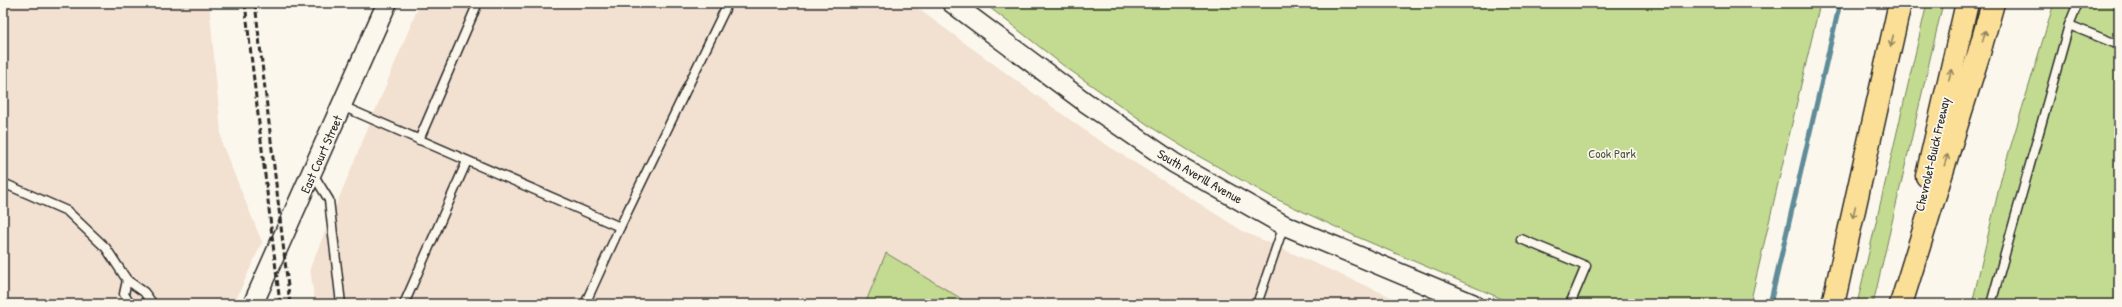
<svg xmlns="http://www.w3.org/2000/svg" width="2122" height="307" viewBox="0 0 2122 307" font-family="'Patrick Hand',sans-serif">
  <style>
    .built { fill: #f2e0d1 }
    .green { fill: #c2db91; stroke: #76835e }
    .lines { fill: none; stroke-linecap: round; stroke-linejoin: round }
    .stream { stroke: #5f8c98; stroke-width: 5 }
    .service-casing { stroke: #2b2b2b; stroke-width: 11 }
    .tertiary-casing { stroke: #2b2b2b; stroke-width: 22 }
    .motorway-casing { stroke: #2b2b2b; stroke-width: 25 }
    .service { stroke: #fbf7ec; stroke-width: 8 }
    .tertiary { stroke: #fbf7ec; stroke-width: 19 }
    .motorway { stroke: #fbdf96; stroke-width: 22 }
    .rail { stroke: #2b2b2b; stroke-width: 3; stroke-dasharray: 6 3; stroke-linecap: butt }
    .oneway { stroke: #938560 }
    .labels { text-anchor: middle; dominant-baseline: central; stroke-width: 3.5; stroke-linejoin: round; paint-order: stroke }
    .park-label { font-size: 13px; fill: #515744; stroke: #fbf7ec }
    .street-label { font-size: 13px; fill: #2b2b2b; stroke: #fbf7ec }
  </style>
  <rect width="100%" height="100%" fill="#fbf7ec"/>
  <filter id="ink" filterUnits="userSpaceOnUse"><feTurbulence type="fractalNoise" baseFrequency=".025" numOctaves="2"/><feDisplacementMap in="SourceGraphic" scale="8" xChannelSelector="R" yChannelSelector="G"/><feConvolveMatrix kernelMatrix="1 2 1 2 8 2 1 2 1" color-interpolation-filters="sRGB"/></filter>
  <g filter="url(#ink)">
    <!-- built -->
    <g class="built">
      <path d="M3 3H209L222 144 262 242 234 304H3Z"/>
      <path d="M420 3H910L1091 135 1244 232 1407 304H315L310 268Z"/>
    </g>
    <!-- green -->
    <g class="green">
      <path d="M984 3H1820L1750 304H1514L1355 236 1272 197 1193 153 1154 129 1064 66Z"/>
      <path d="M1927 3H1943L1873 304H1857Z"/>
      <path d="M2054 3H2119V304H1972L2002 175Z"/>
      <path d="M886 253 970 304H865Z"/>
    </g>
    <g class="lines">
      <!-- stream -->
      <path class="stream" d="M1770 304 1840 3"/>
      <defs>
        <g id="service">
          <path d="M2069 25 2119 45"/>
          <path d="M342 106 620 227"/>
          <path d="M419 140 477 5"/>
          <path d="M313 174 329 200 341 304"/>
          <path d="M3 183 67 211 106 248 127 280 144 292 153 304"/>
          <path d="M1521 239 1586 266 1570 304"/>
          <path d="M127 280 124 294 130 304"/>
          <path d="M404 304 467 161"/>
          <path d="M585 304 620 227 728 3"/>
          <path d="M1257 304 1284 225"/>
          <path d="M1991 304 2069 25 2078 3"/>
        </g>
        <g id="tertiary">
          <path d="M952 3 1085 102 1174 163 1284 225 1473 304"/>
          <path d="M253 304 387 3"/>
        </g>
        <g id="motorway">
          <path d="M1927 176 1967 3"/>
          <path d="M1833 304 1900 3"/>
          <path d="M1901 304 1979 53 1993 3"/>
        </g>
      </defs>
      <!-- service casing -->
      <use href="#service" class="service-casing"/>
      <!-- tertiary casing -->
      <use href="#tertiary" class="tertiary-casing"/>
      <!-- motorway casing -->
      <use href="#motorway" class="motorway-casing"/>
      <!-- service -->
      <use href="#service" class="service"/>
      <!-- tertiary -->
      <use href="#tertiary" class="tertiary"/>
      <!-- motorway -->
      <use href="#motorway" class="motorway"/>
      <!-- rail -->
      <g class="rail">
        <path d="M245 3 280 304"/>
        <path d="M255 3 290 304"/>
      </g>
    </g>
    <!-- one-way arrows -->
    <defs><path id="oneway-shaft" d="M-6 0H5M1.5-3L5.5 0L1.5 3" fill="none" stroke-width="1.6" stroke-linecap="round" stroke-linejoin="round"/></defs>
    <g class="oneway">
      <use href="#oneway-shaft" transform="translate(1984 36) rotate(-75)"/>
      <use href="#oneway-shaft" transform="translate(1892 41) rotate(102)"/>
      <use href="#oneway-shaft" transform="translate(1950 75) rotate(-77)"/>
      <use href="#oneway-shaft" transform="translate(1946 160) rotate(-73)"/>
      <use href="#oneway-shaft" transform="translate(1854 212) rotate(103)"/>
    </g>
  </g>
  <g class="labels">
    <!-- park labels -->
    <g class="park-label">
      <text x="1612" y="153">Cook Park</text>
    </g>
    <!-- street labels -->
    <g class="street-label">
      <text transform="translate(321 154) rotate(-66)">East Court Street</text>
      <text transform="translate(1932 154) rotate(-77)">Chevrolet-Buick Freeway</text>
      <text transform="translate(1200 176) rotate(30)">South Averill Avenue</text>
    </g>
  </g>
  <!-- margin -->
  <rect width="2122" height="307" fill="none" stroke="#fbf7ec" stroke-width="16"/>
  <rect x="8" y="8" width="2106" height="291" fill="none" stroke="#2b2b2b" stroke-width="1.5" filter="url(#ink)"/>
</svg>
